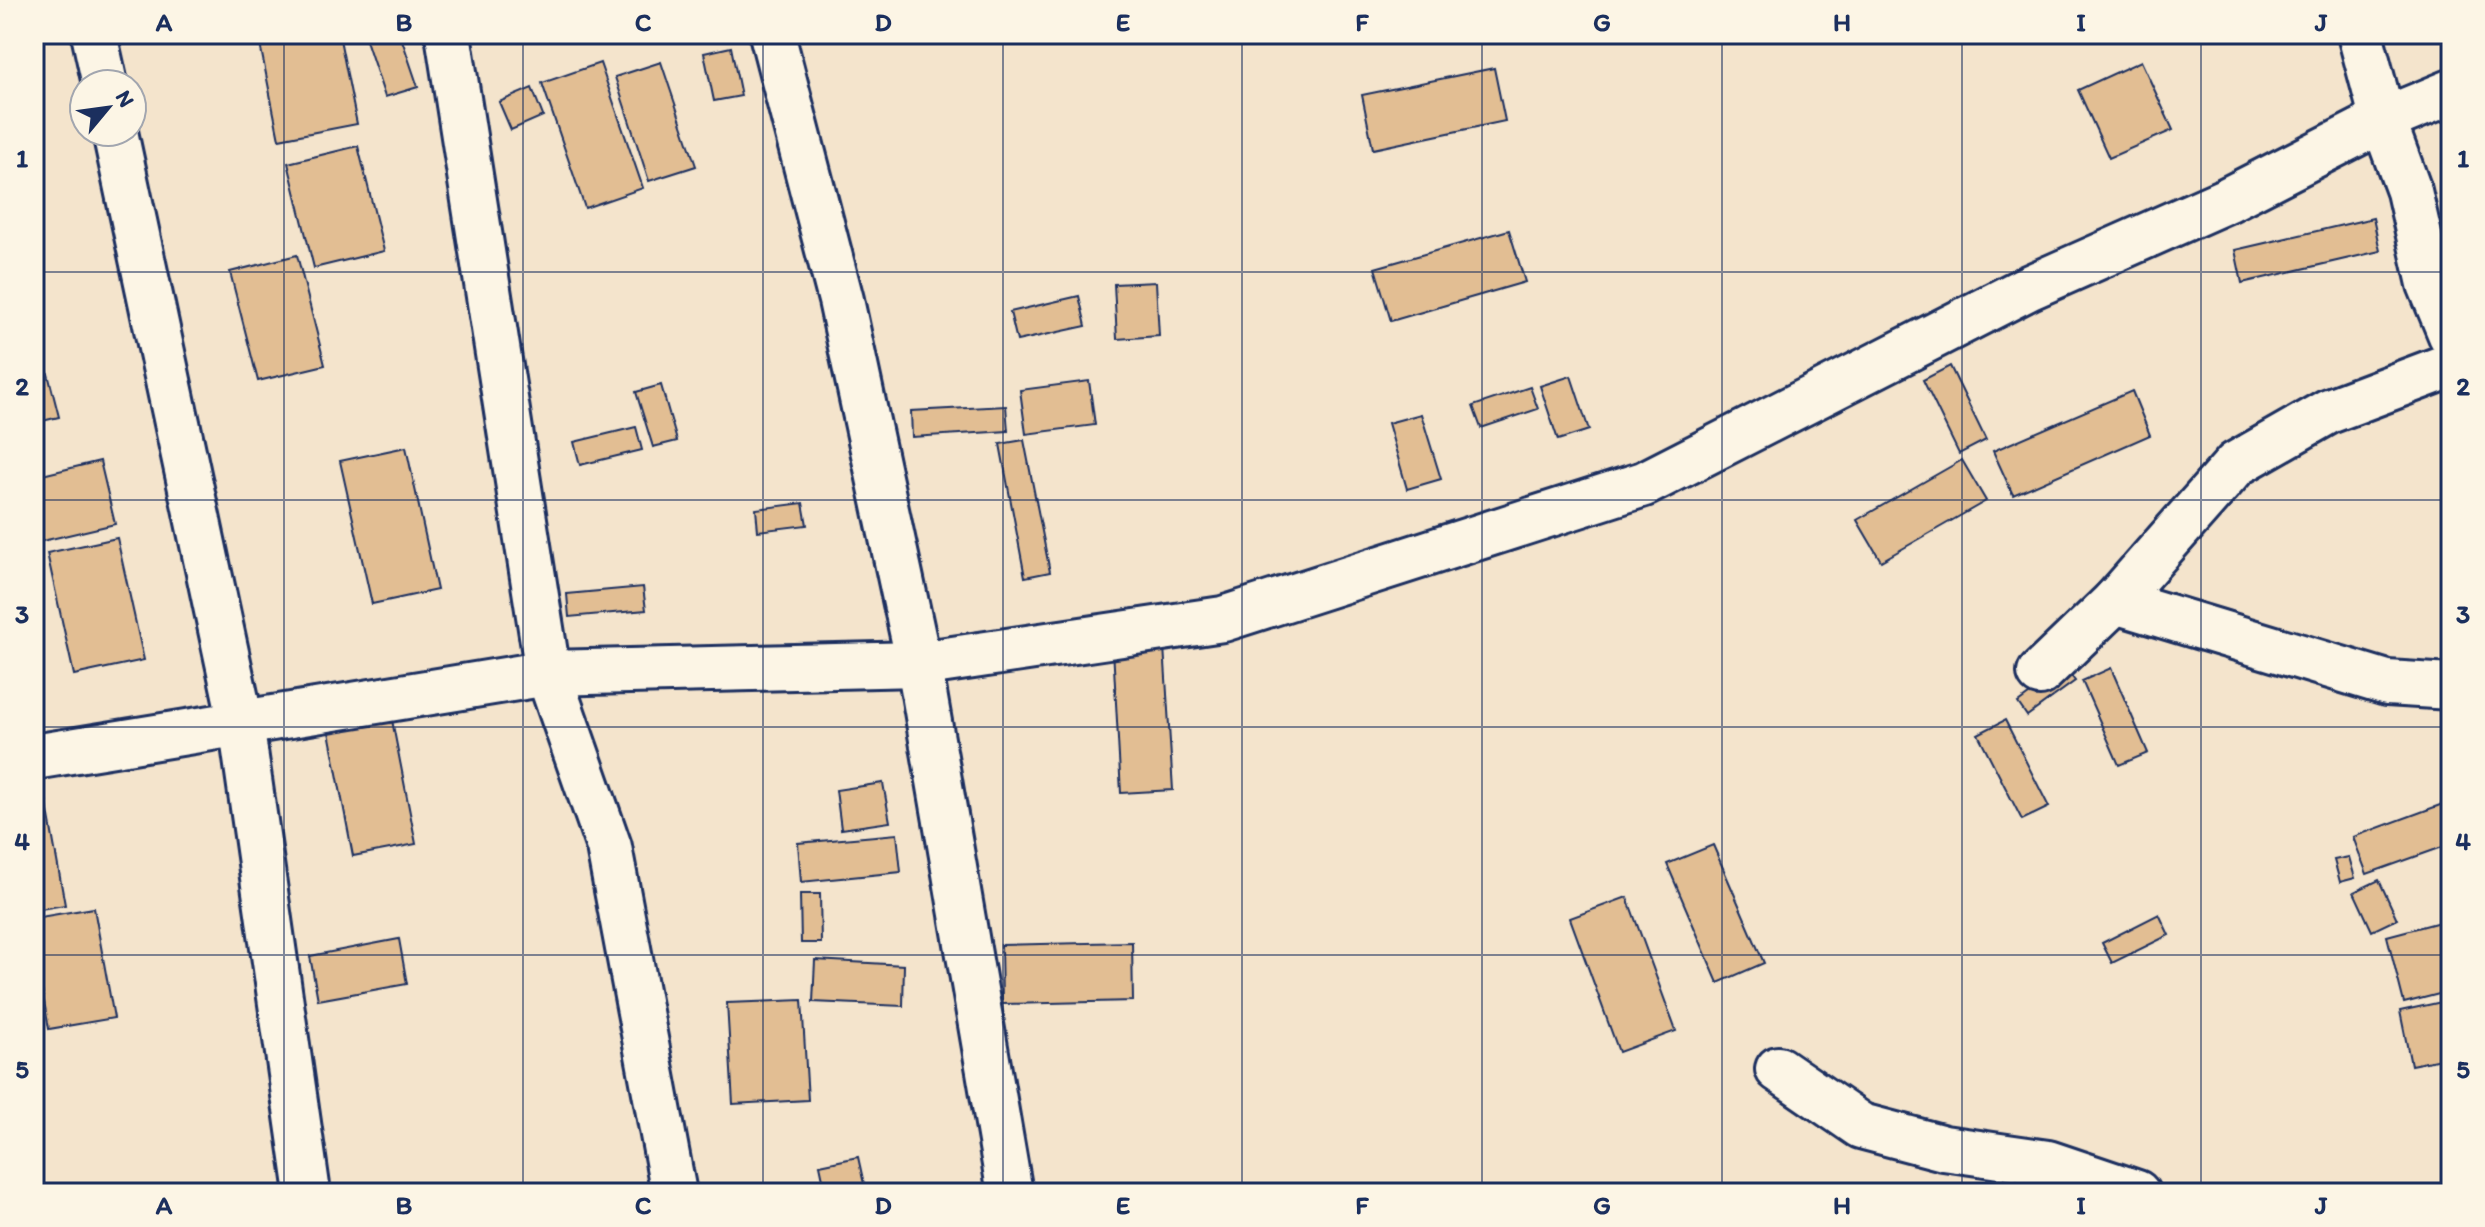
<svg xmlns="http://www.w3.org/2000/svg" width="2485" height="1227" viewBox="0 0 2485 1227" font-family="Itim,sans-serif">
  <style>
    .building { fill: #e2be93; stroke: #1b2f5e; stroke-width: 2 }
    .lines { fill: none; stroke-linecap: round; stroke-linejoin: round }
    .minor-casing { stroke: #1b2f5e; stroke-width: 50 }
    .minor { stroke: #fcf5e5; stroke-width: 44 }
    .grid { fill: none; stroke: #1b2f5e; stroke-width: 2; stroke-opacity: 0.55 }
    .neatline { fill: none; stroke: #1b2f5e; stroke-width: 3 }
    .grid-label { font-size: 26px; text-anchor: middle; font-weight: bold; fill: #1b2f5e }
  </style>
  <rect width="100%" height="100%" fill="#f4e4cc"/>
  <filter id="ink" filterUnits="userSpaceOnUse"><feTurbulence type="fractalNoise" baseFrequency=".0125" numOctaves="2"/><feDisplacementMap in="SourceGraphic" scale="16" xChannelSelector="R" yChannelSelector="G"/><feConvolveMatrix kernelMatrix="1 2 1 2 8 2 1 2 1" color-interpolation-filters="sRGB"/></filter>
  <g filter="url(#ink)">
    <!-- building -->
    <g class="building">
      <path d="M258 34H339L357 124 279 139Z"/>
      <path d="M364 34H400L418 87 385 97Z"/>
      <path d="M731 47 741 96 714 101 704 53Z"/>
      <path d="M2141 61 2173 130 2109 158 2078 90Z"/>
      <path d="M661 62 696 166 649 181 615 77Z"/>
      <path d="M600 63 643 188 585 208 542 83Z"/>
      <path d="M1494 68 1505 121 1373 149 1362 95Z"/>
      <path d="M532 88 543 116 511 130 499 102Z"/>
      <path d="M358 146 384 251 314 268 288 163Z"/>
      <path d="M2373 218 2380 251 2242 283 2235 250Z"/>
      <path d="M1509 230 1525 282 1391 321 1375 268Z"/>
      <path d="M297 255 325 365 258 381 230 272Z"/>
      <path d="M1156 282 1159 336 1117 339 1114 284Z"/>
      <path d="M1079 296 1086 326 1017 341 1010 312Z"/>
      <path d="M46 366 59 417 34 423V369Z"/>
      <path d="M1950 366 1986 440 1959 454 1923 380Z"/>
      <path d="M1571 376 1589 430 1558 440 1540 386Z"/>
      <path d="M1089 381 1095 425 1026 434 1020 390Z"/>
      <path d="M661 385 677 441 653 447 636 392Z"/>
      <path d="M1530 387 1538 409 1481 428 1473 406Z"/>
      <path d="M2132 391 2150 435 2013 495 1993 451Z"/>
      <path d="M1006 406 1008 431 912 437 911 411Z"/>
      <path d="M1421 414 1441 479 1407 489 1388 423Z"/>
      <path d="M636 427 642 450 580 465 574 442Z"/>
      <path d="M1024 440 1050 572 1025 577 1000 444Z"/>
      <path d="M406 447 437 590 372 604 340 461Z"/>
      <path d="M1962 460 1986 501 1881 561 1857 520Z"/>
      <path d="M100 461 115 524 34 543V477Z"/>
      <path d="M803 503 807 525 758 531 756 509Z"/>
      <path d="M117 538 144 660 74 675 47 553Z"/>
      <path d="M643 587 646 610 569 617 567 594Z"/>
      <path d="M1164 646 1173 790 1121 793 1113 649Z"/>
      <path d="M2065 668 2075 681 2027 716 2018 703Z"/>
      <path d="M2111 668 2148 753 2119 765 2082 681Z"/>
      <path d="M392 720 416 844 353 856 329 732Z"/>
      <path d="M2005 720 2049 807 2022 820 1978 734Z"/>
      <path d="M883 783 890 822 841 829 836 790Z"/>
      <path d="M44 789 65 905 34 910V791Z"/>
      <path d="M2451 801V844L2367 874 2353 837Z"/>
      <path d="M897 834 901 872 801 882 798 843Z"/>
      <path d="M1713 845 1764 963 1718 983 1667 864Z"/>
      <path d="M2349 857 2355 878 2340 882 2334 860Z"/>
      <path d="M2379 880 2397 919 2372 931 2354 892Z"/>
      <path d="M800 894H820L821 943H801Z"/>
      <path d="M1627 897 1676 1031 1619 1052 1570 918Z"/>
      <path d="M94 908 114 1018 49 1029 34 945V918Z"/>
      <path d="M2159 914 2169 935 2112 963 2102 943Z"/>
      <path d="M2451 919V991L2404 1003 2387 936Z"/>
      <path d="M399 939 407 984 318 1000 310 956Z"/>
      <path d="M1132 942 1133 1001 1002 1004 1001 945Z"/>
      <path d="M815 960 904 965 903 1006 813 1002Z"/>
      <path d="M802 1000 808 1100 733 1104 727 1003Z"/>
      <path d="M2451 1000V1057L2411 1065 2400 1011Z"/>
      <path d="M858 1157 866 1193H826L820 1165Z"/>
    </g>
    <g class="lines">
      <defs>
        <g id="minor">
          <path d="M94 34 105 84"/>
          <path d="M448 34 548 673 609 847 674 1193"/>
          <path d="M772 34 841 300 919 664 1010 1193"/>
          <path d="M2360 34 2383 120 2409 191 2430 284 2451 335"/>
          <path d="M115 132 241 723 308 1193"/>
          <path d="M2115 601 2387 683 2451 687"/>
          <path d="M2040 673 2115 601 2236 464 2329 411 2451 365"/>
          <path d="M34 757 548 673 919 664 1223 619 1644 484 2028 288 2227 200 2383 120 2451 92"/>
          <path d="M1778 1069 1861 1126 1944 1148 2048 1163 2137 1193"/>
        </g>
      </defs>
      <!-- minor casing -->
      <use href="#minor" class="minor-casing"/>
      <!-- minor -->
      <use href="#minor" class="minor"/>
    </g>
  </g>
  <!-- grid -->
  <path class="grid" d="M284 34V1193M523 34V1193M763 34V1193M1003 34V1193M1242 34V1193M1482 34V1193M1722 34V1193M1962 34V1193M2201 34V1193M34 272H2451M34 500H2451M34 727H2451M34 955H2451"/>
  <!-- margin -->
  <rect width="2485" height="1227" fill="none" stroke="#fcf5e5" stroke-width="88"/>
  <!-- north arrow -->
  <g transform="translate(108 108) rotate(61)"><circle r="38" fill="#fcf5e5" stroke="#a2a6af" stroke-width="2"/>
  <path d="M0-6L14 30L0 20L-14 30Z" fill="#1b2f5e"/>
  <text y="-12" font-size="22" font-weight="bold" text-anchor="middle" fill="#1b2f5e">N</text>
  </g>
  <rect x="44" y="44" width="2397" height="1139" class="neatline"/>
  <g class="grid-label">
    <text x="164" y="31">A</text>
    <text x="404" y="31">B</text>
    <text x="643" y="31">C</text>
    <text x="883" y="31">D</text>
    <text x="1123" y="31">E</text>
    <text x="1362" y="31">F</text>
    <text x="1602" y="31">G</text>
    <text x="1842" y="31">H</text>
    <text x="2081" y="31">I</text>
    <text x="2321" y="31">J</text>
    <text x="22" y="167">1</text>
    <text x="2463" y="167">1</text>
    <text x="22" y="395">2</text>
    <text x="2463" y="395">2</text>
    <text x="22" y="623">3</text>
    <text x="2463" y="623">3</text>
    <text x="22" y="850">4</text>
    <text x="2463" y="850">4</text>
    <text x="22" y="1078">5</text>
    <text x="2463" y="1078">5</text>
    <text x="164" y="1214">A</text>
    <text x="404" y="1214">B</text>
    <text x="643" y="1214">C</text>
    <text x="883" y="1214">D</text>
    <text x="1123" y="1214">E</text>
    <text x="1362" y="1214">F</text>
    <text x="1602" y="1214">G</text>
    <text x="1842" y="1214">H</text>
    <text x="2081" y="1214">I</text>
    <text x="2321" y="1214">J</text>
  </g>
</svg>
